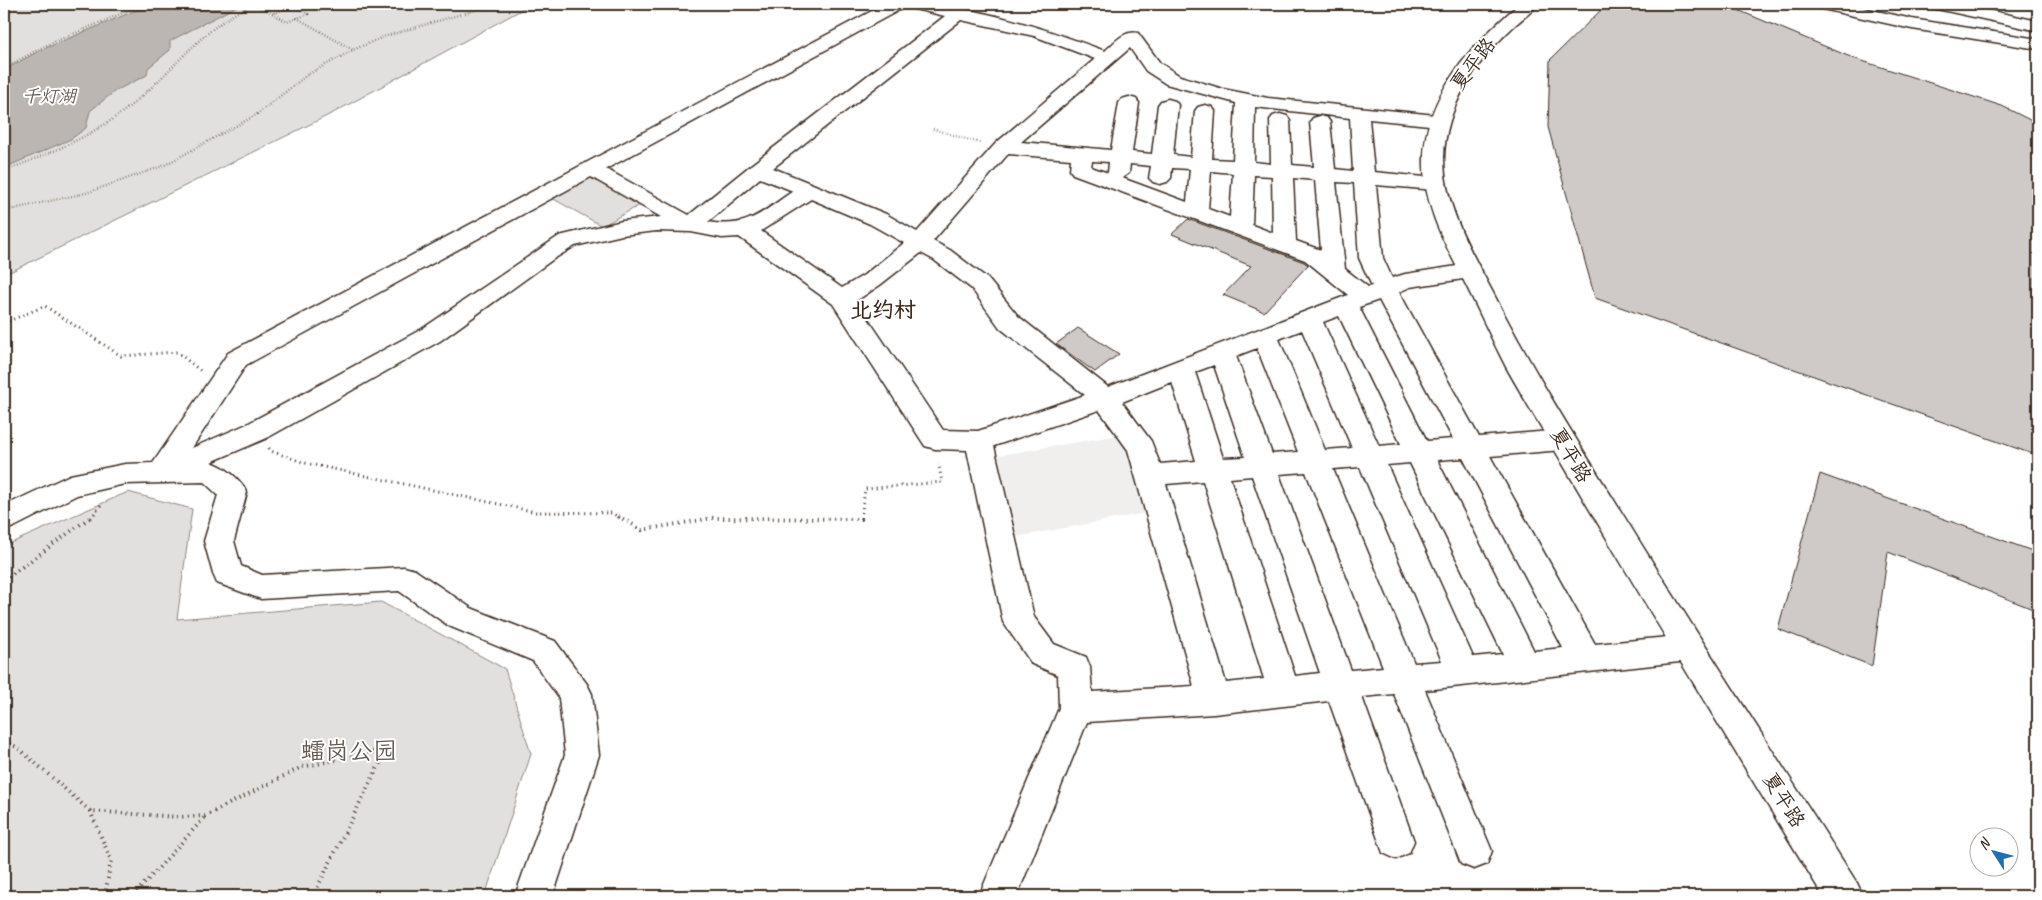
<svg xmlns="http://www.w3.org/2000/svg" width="2042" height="900" viewBox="0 0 2042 900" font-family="Caveat,'LXGW WenKai TC',sans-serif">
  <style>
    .built { fill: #f1efee }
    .green { fill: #e2e0de; stroke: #8e857e }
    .water { fill: #bcb6b3; stroke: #887e77 }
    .building { fill: #cfcac7; stroke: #3b2a1e }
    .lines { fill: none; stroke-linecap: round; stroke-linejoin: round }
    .minor-casing { stroke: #3b2a1e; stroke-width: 3 }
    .major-casing { stroke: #3b2a1e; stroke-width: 3 }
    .path-far2 { stroke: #3b2a1e; stroke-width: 2.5; stroke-dasharray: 0.5 2.5; stroke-linecap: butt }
    .path-far1 { stroke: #3b2a1e; stroke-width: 3; stroke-dasharray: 1 4; stroke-linecap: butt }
    .path { stroke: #3b2a1e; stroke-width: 4; stroke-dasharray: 1 4.5; stroke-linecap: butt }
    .minor { fill: #fff; fill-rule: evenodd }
    .major { fill: #fff; fill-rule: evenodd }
    .labels { text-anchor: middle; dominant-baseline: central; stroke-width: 4; stroke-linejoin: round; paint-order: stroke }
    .far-water-label { font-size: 18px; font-style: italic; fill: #685b52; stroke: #fff }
    .street-label { font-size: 20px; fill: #3b2a1e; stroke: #fff }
    .quarter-label { font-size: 22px; font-weight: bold; fill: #3b2a1e; stroke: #fff }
    .near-park-label { font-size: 24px; fill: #65584e; stroke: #fff }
  </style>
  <rect width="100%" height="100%" fill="#fff"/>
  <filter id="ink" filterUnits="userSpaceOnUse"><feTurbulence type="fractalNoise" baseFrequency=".02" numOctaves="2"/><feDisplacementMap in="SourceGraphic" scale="10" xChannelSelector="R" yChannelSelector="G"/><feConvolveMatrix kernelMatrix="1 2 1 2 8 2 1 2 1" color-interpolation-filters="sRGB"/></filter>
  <g filter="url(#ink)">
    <!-- built -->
    <path class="built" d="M1126 434 1158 511 1011 538 988 457Z"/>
    <!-- green -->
    <g class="green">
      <path d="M4 4H532L333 113 4 275Z"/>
      <path d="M589 176 640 205 602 226 550 197Z"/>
      <path d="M128 492 192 509 177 619 381 602 505 669 531 754 485 896H4V546Z"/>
    </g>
    <!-- water -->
    <path class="water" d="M151 4H241L170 41V50L148 68 147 75 115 91 90 111 86 128 71 139 4 168V70L41 50Z"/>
    <!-- building -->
    <g class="building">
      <path d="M1607 4H1701L1733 8 1853 58 2002 106 2038 124V456L1595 298 1548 127 1550 60Z"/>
      <path d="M1188 219 1304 262 1308 265 1264 312 1223 295 1251 266 1172 234Z"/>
      <path d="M1078 328 1119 354 1095 372 1056 344Z"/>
      <path d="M1820 474 2038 553V611L1888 552 1872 666 1778 629Z"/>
    </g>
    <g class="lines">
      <defs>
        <path id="minor" d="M885 4H906L903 8 606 169 689 215 751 165 945 16 910 8 908 4C973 4 1043 28 1105 51 1115 42 1124 30 1138 33L1160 63 1180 76 1223 89 1268 98 1446 116 1449 120 1446 124 1439 126 1369 119 1374 172 1435 178 1443 179 1446 184 1443 189 1435 190 1376 185 1383 258 1392 278 1405 274 1470 264 1478 266 1482 271 1478 276 1470 278 1410 287 1399 292 1479 437 1562 430 1572 433 1576 440 1572 447 1562 450 1490 456 1595 644 1689 635 1700 638 1705 648 1700 658 1689 661 1425 690 1492 851 1487 864 1474 869 1461 864 1394 694 1362 697 1414 841 1409 853 1396 859 1383 853 1329 701 1214 714 1087 722 1017 896H979L1059 708 1058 675 1032 664 1003 622 967 450 935 449 925 446 833 304 739 237 722 238 691 232 657 231 622 235 575 246 552 260 440 341 267 438 211 462C225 466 240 479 247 492L234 541 241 566 262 575 404 567 415 570 471 608 555 641 587 684 592 694 599 755 553 896H515L565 755 559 698 533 661 449 626 399 591 261 599 217 583 213 574 204 541 218 495 204 482 125 484 77 495 14 527 4 530V506L70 475 125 464 153 463 228 353ZM961 20 1034 36 1095 59 996 143 917 232 886 214 773 168ZM1130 48 1146 71 1166 84 1236 103 1233 160 1212 159 1215 111 1212 107 1205 105 1198 107 1195 111 1191 157 1173 155 1178 105 1175 101 1168 99 1161 101 1158 105 1152 154 1132 152 1139 103 1136 99 1129 97 1122 99 1119 103 1111 150 1021 142ZM1255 107 1350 118 1353 171 1335 169 1330 122 1327 118 1320 116 1313 118 1310 122 1314 167 1292 165 1290 120 1287 116 1280 114 1273 116 1270 120 1271 164 1254 162ZM1008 154 1071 159 1070 170 1073 174 1305 260 1348 295 1108 387 1018 316 988 279 950 250 933 241ZM1092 161 1109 162 1108 173 1091 167ZM1130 164 1151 166 1149 178 1153 182 1160 184 1167 182 1171 178 1172 168 1190 169 1187 202 1122 178 1129 173ZM1211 171 1233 173 1230 217 1208 209ZM1254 175 1272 176 1273 233 1252 225ZM591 177 661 217 622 221 559 236 422 329 247 424 192 448 246 365ZM760 178 793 191C762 212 748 229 708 222ZM1293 178 1315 180 1321 250 1296 241ZM1336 182 1354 183 1359 258 1372 286 1368 287 1345 269ZM811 199 870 224 904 243 864 275 842 288 761 231ZM921 253 934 260 972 289 1000 328 1085 395 978 431 943 430 856 301 880 285ZM1379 300 1453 439 1427 441 1359 307ZM1339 316 1401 444 1379 446 1323 322ZM1302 330 1352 448 1325 450 1279 339ZM1257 348 1298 452 1272 454 1236 356ZM1214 365 1245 457 1223 458 1195 372ZM1172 382 1196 461 1160 464 1151 441 1122 402ZM1099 410 1128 450 1194 686 1092 692 1090 667 1086 657 1054 644 1034 617 994 446ZM1463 458 1563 648 1534 651 1437 460ZM1410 463 1503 654 1473 657 1387 465ZM1360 467 1442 661 1414 663 1333 469ZM1306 472 1383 667 1351 670 1279 474ZM1252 476 1320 673 1295 676 1230 478ZM1203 481 1264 679 1226 683 1166 484Z"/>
        <g id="major">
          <path d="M1519 4H1538C1530 14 1520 20 1511 29 1476 62 1445 107 1444 158 1444 213 1478 262 1502 310 1537 377 1577 441 1617 505 1695 632 1777 757 1857 883L1863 896H1823C1736 753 1648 610 1564 466 1545 433 1525 401 1506 367 1493 342 1481 315 1468 289 1447 247 1422 206 1424 158 1425 94 1474 43 1519 4Z"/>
          <path d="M1815 4H1846L1912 19 2038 39V49L1912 29 1818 8Z"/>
          <path d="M1928 4H1960L2038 21V31L1937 9 1931 8Z"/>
        </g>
      </defs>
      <!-- minor casing -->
      <use href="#minor" class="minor-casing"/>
      <!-- major casing -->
      <use href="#major" class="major-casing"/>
      <!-- path-far2 -->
      <g class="path-far2">
        <path d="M257 4 287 22 308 14 290 4"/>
        <path d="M272 4 282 9"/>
        <path d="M274 13 293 6"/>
        <path d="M297 18 353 50"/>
        <path d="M4 68 45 46 144 4"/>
        <path d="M933 129 980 143"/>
        <path d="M4 171C48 154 92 137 129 107 172 73 202 26 254 4"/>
        <path d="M4 211 86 193 163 166 256 115 307 75 353 50 383 37 496 4"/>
      </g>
      <!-- path-far1 -->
      <g class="path-far1">
        <path d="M4 323 45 306 121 356 177 352 202 372"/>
        <path d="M269 448 271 451 305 463 536 512 612 513 620 518"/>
        <path d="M91 518 103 502"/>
        <path d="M861 518 865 489 942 482 938 461"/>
      </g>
      <!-- path -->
      <g class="path">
        <path d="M618 516 642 530 713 518 861 519V516"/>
        <path d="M4 580 92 516"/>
        <path d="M4 742 17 747 90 811 178 817 205 816 302 767 377 751 384 755 313 896"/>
        <path d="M90 811 111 860 105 896"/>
        <path d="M133 896 205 817"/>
      </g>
      <!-- minor -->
      <use href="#minor" class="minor"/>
      <!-- major -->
      <use href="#major" class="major"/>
    </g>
  </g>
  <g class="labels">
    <!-- far-water labels -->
    <g class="far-water-label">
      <text x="49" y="96">千灯湖</text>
    </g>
    <!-- street labels -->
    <g class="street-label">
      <text transform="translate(1473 64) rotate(-53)">夏平路</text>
      <text transform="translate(1571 455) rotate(59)">夏平路</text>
      <text transform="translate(1784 800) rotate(58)">夏平路</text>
    </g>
    <!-- quarter labels -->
    <g class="quarter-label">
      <text x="883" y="310">北约村</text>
    </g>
    <!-- near-park labels -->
    <g class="near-park-label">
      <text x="349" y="751">𧒽岗公园</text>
    </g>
  </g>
  <!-- margin -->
  <rect width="2042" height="900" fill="none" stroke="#fff" stroke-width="20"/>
  <rect x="10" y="10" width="2022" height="880" fill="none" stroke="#3b2a1e" stroke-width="2" filter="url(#ink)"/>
  <!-- north arrow -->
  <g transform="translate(1994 852) rotate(306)"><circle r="24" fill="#ffffff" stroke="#b1aaa5"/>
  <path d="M0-4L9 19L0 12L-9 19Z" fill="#1f6fb2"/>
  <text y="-8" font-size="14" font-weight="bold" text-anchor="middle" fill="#3b2a1e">N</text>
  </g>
</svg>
